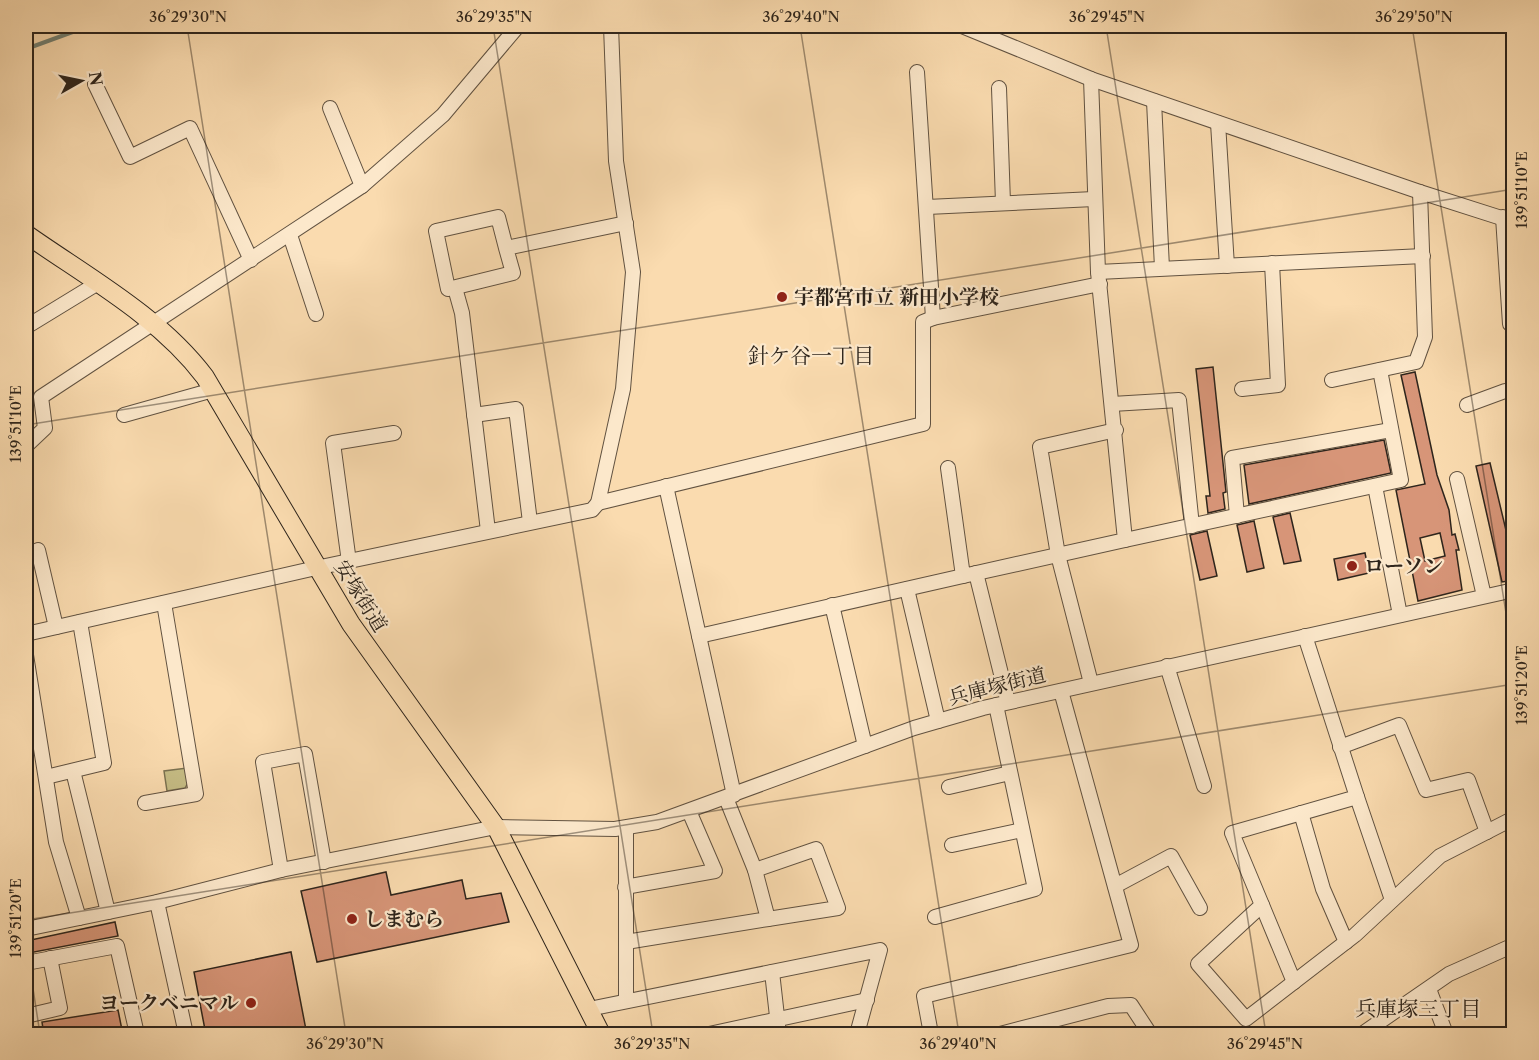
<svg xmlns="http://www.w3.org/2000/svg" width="1539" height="1060" viewBox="0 0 1539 1060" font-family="'Libre Caslon Text','Noto Serif JP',serif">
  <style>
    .green { fill: #c6bd85; stroke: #7a7150; stroke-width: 1.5 }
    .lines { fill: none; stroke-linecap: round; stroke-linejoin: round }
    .stream { stroke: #717f72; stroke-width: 4 }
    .building { fill: #d79578; stroke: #2e251c; stroke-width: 1.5; fill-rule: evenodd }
    .minor-casing { stroke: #615241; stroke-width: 16 }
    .major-casing { stroke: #2e251c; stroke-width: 20 }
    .minor { stroke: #fce8cb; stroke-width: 14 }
    .major { stroke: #fadbaf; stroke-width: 18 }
    .ticks { fill: none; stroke: #2e251c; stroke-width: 1.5; stroke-opacity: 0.45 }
    .poi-dot { fill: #8f2418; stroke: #fce8cb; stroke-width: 2 }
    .labels { text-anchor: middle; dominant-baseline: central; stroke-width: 4.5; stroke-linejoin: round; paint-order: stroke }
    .poi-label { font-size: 20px; font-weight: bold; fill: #2e251c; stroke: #fce8cb; text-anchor: start }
    .street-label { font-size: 20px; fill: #2e251c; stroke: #fce8cb }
    .neighbourhood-label { font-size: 21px; fill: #2e251c; stroke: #fce8cb }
    .neatline { fill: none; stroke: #2e251c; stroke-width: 2 }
    .ticks-label { font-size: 15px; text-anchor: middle; fill: #2e251c }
  </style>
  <rect width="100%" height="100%" fill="#fadbaf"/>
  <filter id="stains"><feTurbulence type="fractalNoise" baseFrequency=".00333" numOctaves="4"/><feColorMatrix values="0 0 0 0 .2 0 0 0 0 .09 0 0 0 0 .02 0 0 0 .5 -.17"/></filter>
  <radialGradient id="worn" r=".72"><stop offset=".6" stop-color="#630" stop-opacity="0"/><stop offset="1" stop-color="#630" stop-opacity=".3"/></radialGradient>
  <!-- green -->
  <path class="green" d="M187 768 189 781 185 788 167 791 164 771Z"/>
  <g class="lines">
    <!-- stream -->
    <path class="stream" d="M26 49 89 26"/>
  </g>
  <!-- building -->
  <g class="building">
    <path d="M1213 367 1226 492 1223 493 1225 509 1208 513 1206 496H1210L1196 369Z"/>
    <path d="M1415 372 1437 475 1449 510 1452 535 1455 534 1459 550H1456L1462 590 1418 601 1396 490 1425 484 1401 375ZM1440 533 1445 556 1425 561 1420 538Z"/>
    <path d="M1384 440 1391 473 1249 504 1244 465Z"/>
    <path d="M1490 463 1514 564V580L1502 582 1476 466Z"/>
    <path d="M1290 513 1301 561 1284 564 1273 517Z"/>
    <path d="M1254 521 1264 568 1247 572 1237 525Z"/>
    <path d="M1207 531 1217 576 1200 580 1190 535Z"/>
    <path d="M1365 553 1369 573 1338 580 1334 559Z"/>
    <path d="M386 872 391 895 462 880 466 899 501 893 509 922 317 962 301 891Z"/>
    <path d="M115 922 118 936 29 953 26 941Z"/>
    <path d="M291 952 307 1035H206L194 972Z"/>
    <path d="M118 1010 123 1035H44L42 1022Z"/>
  </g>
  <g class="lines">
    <defs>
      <g id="minor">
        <path d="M611 26 616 161 633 272 623 389 598 503 923 424V322L933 318 1100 284"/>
        <path d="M962 26 1091 79 1420 192 1514 222"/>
        <path d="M917 72 933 318"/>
        <path d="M95 84 130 157 190 128 251 260"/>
        <path d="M999 88 1003 203"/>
        <path d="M1154 101 1162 268"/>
        <path d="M330 108 362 186"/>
        <path d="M1218 123 1227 266"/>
        <path d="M927 207 1094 199"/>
        <path d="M1503 217 1510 324"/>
        <path d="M290 235 316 314"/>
        <path d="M506 248 513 273 448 289 436 231 498 217 506 248 626 223"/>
        <path d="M1098 272 1423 256"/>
        <path d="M455 288 462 313 488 531"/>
        <path d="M26 327 98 283"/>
        <path d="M1332 380 1416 362 1425 337 1420 192"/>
        <path d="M1242 389 1278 385 1272 263"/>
        <path d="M1112 404 1179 400 1192 526"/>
        <path d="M1467 405 1505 391 1514 392"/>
        <path d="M124 415 213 390"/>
        <path d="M474 415 516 409 530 522"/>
        <path d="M26 446 45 428 41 397 362 186 443 115 518 26"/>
        <path d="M948 468 963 576 1125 540 1098 272 1091 79"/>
        <path d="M1457 479 1484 596"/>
        <path d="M666 486 734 795"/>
        <path d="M1375 486 1400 615"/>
        <path d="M1237 516 1232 458 1391 430"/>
        <path d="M1125 540 1401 480 1380 370"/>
        <path d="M38 550 56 627"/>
        <path d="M349 562 333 443 394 433"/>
        <path d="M976 573 1008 702"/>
        <path d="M907 589 938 721"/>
        <path d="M832 605 865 746"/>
        <path d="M26 634 316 568 592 510 598 503"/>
        <path d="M699 636 963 576"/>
        <path d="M1305 636 1357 797 1232 833 1262 905 1198 964 1246 1019 1355 935 1440 856 1514 818"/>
        <path d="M26 655 56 842 79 918"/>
        <path d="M1167 666 1204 786"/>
        <path d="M1091 683 1058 555 1040 447 1116 430"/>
        <path d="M1340 747 1399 725 1426 790 1468 780 1487 832"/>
        <path d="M73 771 108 912"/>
        <path d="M46 777 104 763 80 622"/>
        <path d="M949 787 1010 773"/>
        <path d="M1357 797 1392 900"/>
        <path d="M145 803 196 794 164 603"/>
        <path d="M1301 813 1323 889 1346 942"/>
        <path d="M626 828V1001"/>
        <path d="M952 845 1022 830"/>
        <path d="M281 870 263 762 305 754 324 862"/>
        <path d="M755 870 816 849 838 908 768 919"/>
        <path d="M1115 886 1171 856 1200 908"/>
        <path d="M625 887 715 871 689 811"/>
        <path d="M157 902 186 1034"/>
        <path d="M1262 905 1294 982"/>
        <path d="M935 917 1035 889 996 705"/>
        <path d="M26 929 157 902 281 870 496 827 615 829 657 822 914 728 983 708 1514 590"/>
        <path d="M626 942 768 919 755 870 726 798"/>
        <path d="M26 963 117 946 137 1034"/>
        <path d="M772 972 779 1034"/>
        <path d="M1429 989 1446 1034"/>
        <path d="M589 1009 880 950 857 1034"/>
        <path d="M26 1016 60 1008 50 958"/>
        <path d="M709 1034 867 1000"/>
        <path d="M931 1034 924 996 1131 945 1061 691"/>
        <path d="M1000 1034 1108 1006 1131 1005 1150 1034"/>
        <path d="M1362 1034 1449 974 1514 945"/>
        <path d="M1512 1034 1514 1033"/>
      </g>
      <path id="major" d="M26 234C87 277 159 316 205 377L351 624 496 827 601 1034"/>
    </defs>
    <!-- minor casing -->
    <use href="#minor" class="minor-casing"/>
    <!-- major casing -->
    <use href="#major" class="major-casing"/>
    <!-- minor -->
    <use href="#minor" class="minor"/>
    <!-- major -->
    <use href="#major" class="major"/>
  </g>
  <!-- ticks -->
  <path class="ticks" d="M187 26 346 1034M493 26 653 1034M800 26 959 1034M1106 26 1266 1034M1412 26 1514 663M26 425 1514 189M26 920 1514 684M26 943 40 1034"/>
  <!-- markers -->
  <g class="poi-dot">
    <circle cx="782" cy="297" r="6"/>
    <circle cx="1352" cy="566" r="6"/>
    <circle cx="352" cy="919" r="6"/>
    <circle cx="251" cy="1003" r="6"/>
  </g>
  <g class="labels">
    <!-- poi labels -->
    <g class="poi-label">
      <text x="794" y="297">宇都宮市立 新田小学校</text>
      <text x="1364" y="566">ローソン</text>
      <text x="364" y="919">しまむら</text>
      <text x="239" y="1003" text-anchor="end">ヨークベニマル</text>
    </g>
    <!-- street labels -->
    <g class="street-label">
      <text transform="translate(361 596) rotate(58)">安塚街道</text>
      <text transform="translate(997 686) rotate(-14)">兵庫塚街道</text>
    </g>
    <!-- neighbourhood labels -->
    <g class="neighbourhood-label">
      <text x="811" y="355">針ケ谷一丁目</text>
      <text x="1418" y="1008">兵庫塚三丁目</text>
    </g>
  </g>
  <!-- margin -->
  <rect width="1539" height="1060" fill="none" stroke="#fadbaf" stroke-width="66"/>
  <!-- north arrow -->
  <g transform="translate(81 81) rotate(81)" stroke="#fce8cb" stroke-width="4.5" paint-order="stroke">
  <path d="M0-4.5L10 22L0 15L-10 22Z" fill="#2e251c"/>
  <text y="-9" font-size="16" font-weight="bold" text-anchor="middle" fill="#2e251c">N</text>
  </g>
  <rect x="33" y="33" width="1473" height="994" class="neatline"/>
  <g class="ticks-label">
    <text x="188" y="22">36°29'30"N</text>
    <text x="494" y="22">36°29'35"N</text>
    <text x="801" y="22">36°29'40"N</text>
    <text x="1107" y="22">36°29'45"N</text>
    <text x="1414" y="22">36°29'50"N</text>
    <text transform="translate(1522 190) rotate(-90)" y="5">139°51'10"E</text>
    <text transform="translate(16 424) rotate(-90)" y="5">139°51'10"E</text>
    <text transform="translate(1522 685) rotate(-90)" y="5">139°51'20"E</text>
    <text transform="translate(16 918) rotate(-90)" y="5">139°51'20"E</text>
    <text x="345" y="1049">36°29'30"N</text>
    <text x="652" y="1049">36°29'35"N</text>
    <text x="958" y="1049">36°29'40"N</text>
    <text x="1265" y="1049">36°29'45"N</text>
  </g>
  <rect width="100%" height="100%" filter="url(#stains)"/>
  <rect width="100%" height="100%" fill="url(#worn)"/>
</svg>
